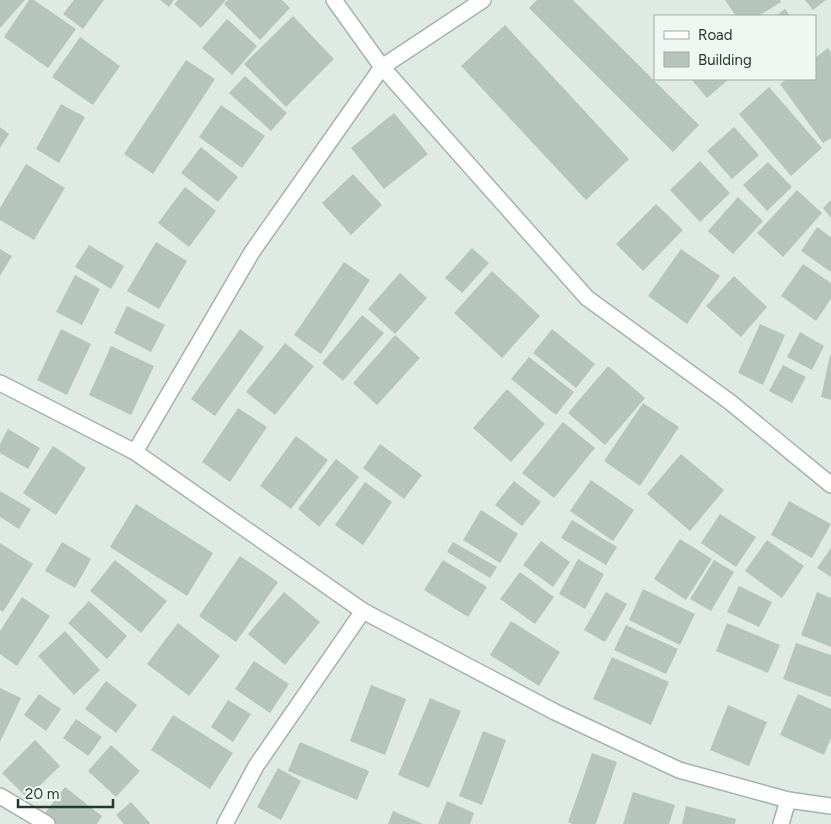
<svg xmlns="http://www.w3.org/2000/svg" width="831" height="824" viewBox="0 0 831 824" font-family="Figtree,sans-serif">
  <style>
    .building { fill: #b5c5bd }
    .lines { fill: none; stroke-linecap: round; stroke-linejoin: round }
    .street-casing { stroke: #a3b2ab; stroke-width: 18 }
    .secondary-casing { stroke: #9fb6ab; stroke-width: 18 }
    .street { stroke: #fff; stroke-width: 15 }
    .secondary { stroke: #fff; stroke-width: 15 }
  </style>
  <rect width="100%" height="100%" fill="#e0eae5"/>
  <!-- building -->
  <g class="building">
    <path d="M0 0H25L0 28Z"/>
    <path d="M29 0H34L76 29 48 68 4 37Z"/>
    <path d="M74 0H104L83 29 63 14Z"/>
    <path d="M160 0H174L169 7Z"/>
    <path d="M178 0H226L201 28 174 4Z"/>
    <path d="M228 0H282L290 8 260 40 224 4Z"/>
    <path d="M537 0H573L699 125 673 152 529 8Z"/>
    <path d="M725 0H780L781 2 759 16H736Z"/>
    <path d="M805 0H826L813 10Z"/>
    <path d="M785 9 790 16H776Z"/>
    <path d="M293 16 334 59 286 107 244 64Z"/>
    <path d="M227 19 257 46 232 75 202 48Z"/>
    <path d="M505 25 629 159 586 200 461 66Z"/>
    <path d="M80 37 120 66 93 105 52 77Z"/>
    <path d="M828 48 831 52V138L823 143 780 84 787 79H815V58Z"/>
    <path d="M186 60 215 79 153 174 124 154Z"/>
    <path d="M245 76 287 113 271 131 229 93Z"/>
    <path d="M691 79H729L707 98Z"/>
    <path d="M769 87 822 148 791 176 739 114Z"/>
    <path d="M61 104 85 117 59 163 36 149Z"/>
    <path d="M221 105 265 136 242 168 199 137Z"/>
    <path d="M394 113 428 154 384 189 351 148Z"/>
    <path d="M0 127 9 134 0 148Z"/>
    <path d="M734 127 759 155 732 179 707 151Z"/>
    <path d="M201 147 238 177 218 202 181 173Z"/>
    <path d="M700 161 730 193 700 222 670 190Z"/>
    <path d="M768 162 792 187 767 211 743 185Z"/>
    <path d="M26 164 65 188 34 240 0 220V208Z"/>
    <path d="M353 174 382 205 351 235 322 203Z"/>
    <path d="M185 187 216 211 189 247 158 223Z"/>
    <path d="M797 190 822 213 783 257 757 233Z"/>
    <path d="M738 197 763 221 733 254 708 231Z"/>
    <path d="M831 200V218L823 208Z"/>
    <path d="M656 204 683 230 643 271 616 244Z"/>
    <path d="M817 227 831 237V272L801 251Z"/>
    <path d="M156 242 187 261 159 309 127 291Z"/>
    <path d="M89 245 124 266 111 289 75 267Z"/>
    <path d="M472 248 489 263 462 293 445 278Z"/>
    <path d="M0 249 12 256 0 276Z"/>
    <path d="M681 249 720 276 687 324 648 296Z"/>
    <path d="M344 262 370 280 321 354 294 335Z"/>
    <path d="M803 264 831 283V299L816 321 781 296Z"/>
    <path d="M492 271 540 316 502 358 454 313Z"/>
    <path d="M400 273 427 298 395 334 368 309Z"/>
    <path d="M75 275 100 289 82 325 56 312Z"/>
    <path d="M734 276 767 307 741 337 706 306Z"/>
    <path d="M127 306 165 325 151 352 114 333Z"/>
    <path d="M362 315 384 333 343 381 322 363Z"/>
    <path d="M760 324 785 335 763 385 738 373Z"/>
    <path d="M61 329 91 344 67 395 37 380Z"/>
    <path d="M240 329 264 347 215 416 191 399Z"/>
    <path d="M552 329 595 364 576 388 533 353Z"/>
    <path d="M800 332 824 346 812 370 787 357Z"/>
    <path d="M395 335 420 358 377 405 353 383Z"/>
    <path d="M285 343 314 366 275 415 246 392Z"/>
    <path d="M111 346 154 366 131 415 89 395Z"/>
    <path d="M830 355H831V400L821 397Z"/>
    <path d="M529 357 574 392 556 415 511 379Z"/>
    <path d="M783 365 806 377 792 403 769 391Z"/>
    <path d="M608 366 645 398 605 445 568 413Z"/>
    <path d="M507 389 545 424 511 462 473 428Z"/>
    <path d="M643 403 679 427 640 486 604 461Z"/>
    <path d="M238 408 267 427 230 482 202 462Z"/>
    <path d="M563 422 595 448 554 498 522 473Z"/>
    <path d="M8 429 40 448 28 469 0 453V444Z"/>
    <path d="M296 436 328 460 291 509 260 486Z"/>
    <path d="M380 444 422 475 404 499 363 468Z"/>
    <path d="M53 446 86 468 56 515 23 493Z"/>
    <path d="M681 454 724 490 690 531 647 494Z"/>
    <path d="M336 459 359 477 319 527 298 509Z"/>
    <path d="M591 480 634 510 613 541 570 511Z"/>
    <path d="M514 481 541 502 522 526 495 505Z"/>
    <path d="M365 482 392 502 363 545 335 525Z"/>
    <path d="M0 491 31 509 19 529 0 517Z"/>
    <path d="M789 501 831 524 812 558 771 535Z"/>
    <path d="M136 504 213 553 187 596 110 547Z"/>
    <path d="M481 510 518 534 500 563 463 540Z"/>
    <path d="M720 514 756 537 736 567 701 543Z"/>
    <path d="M572 520 617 547 606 565 561 538Z"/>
    <path d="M680 539 712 559 686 600 654 579Z"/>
    <path d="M767 540 804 566 782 598 745 571Z"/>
    <path d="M541 541 570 562 553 587 523 565Z"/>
    <path d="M62 542 91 559 75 588 45 571Z"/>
    <path d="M453 542 497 567 490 578 447 552Z"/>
    <path d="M0 543 33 564 3 612 0 610Z"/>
    <path d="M831 548V577L817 568Z"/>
    <path d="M240 556 278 582 236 642 199 616Z"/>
    <path d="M578 559 604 574 585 609 559 594Z"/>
    <path d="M115 560 167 601 141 633 90 591Z"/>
    <path d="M443 560 487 587 468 617 424 590Z"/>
    <path d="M714 560 734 572 711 611 690 599Z"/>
    <path d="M520 572 554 597 535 624 500 599Z"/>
    <path d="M739 586 772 602 759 627 727 612Z"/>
    <path d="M643 589 695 614 680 645 629 620Z"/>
    <path d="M284 592 320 622 285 665 248 634Z"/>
    <path d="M606 592 627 604 605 642 584 630Z"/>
    <path d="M817 592 831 598V647L801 635Z"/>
    <path d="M22 597 50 616 17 666 0 654V631Z"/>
    <path d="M89 601 127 636 107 659 68 623Z"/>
    <path d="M511 621 560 652 539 686 490 655Z"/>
    <path d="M178 623 220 656 189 696 147 664Z"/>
    <path d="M727 623 780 645 768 673 716 651Z"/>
    <path d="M626 625 678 649 666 674 614 650Z"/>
    <path d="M65 631 100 670 74 695 38 656Z"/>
    <path d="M796 643 831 655V697L783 679Z"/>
    <path d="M612 657 669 682 651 725 593 699Z"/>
    <path d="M254 661 289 684 270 713 235 689Z"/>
    <path d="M106 681 137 705 116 733 85 709Z"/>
    <path d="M371 685 406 699 385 755 350 741Z"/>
    <path d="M0 688 21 698 0 742Z"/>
    <path d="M39 694 61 709 46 731 24 715Z"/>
    <path d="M798 694 831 709V738L824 755 780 735Z"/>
    <path d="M430 698 461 711 429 788 398 775Z"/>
    <path d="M228 700 251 714 233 742 211 727Z"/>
    <path d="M728 705 767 722 749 766 710 750Z"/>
    <path d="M173 715 233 753 210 789 151 750Z"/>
    <path d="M76 719 102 737 88 756 63 738Z"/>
    <path d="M483 731 506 740 482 805 459 796Z"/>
    <path d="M35 740 60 766 27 798 2 773Z"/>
    <path d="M300 742 369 771 357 800 288 771Z"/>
    <path d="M111 745 140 771 116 797 88 771Z"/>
    <path d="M592 753 617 762 596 824H573L568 822Z"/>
    <path d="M278 768 301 781 281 820 257 807Z"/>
    <path d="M65 787 102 816 97 824H42L39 821Z"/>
    <path d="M633 792 675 805 669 824H623Z"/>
    <path d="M447 801 474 813 470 824H438Z"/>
    <path d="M131 802 150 823 149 824H124L116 815Z"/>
    <path d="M686 806 736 819 735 824H682Z"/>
    <path d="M393 811 423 824H388Z"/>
  </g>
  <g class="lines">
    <defs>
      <g id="street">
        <path d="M135 452 252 252 382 67"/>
        <path d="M0 796 47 824"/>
        <path d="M225 824 256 766 363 611"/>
        <path d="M781 824 788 800"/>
      </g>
      <g id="secondary">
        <path d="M334 0 382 67 587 298 730 402 831 485"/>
        <path d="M382 67 483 0"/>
        <path d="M0 383 135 452 363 611 555 712 679 770 788 800 831 806"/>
      </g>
    </defs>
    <!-- street casing -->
    <use href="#street" class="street-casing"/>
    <!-- secondary casing -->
    <use href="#secondary" class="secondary-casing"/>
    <!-- street -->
    <use href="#street" class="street"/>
    <!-- secondary -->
    <use href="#secondary" class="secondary"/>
  </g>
  <!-- legend -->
  <rect x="654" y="15" width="162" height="65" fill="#f0f7f3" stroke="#9daba5"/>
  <rect x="664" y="31" width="25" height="8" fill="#ffffff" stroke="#9daba5"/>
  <text x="698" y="40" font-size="15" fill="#213a31">Road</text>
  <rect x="664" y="52" width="25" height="15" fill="#b5c5bd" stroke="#9daba5"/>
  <text x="698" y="65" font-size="15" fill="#213a31">Building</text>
  <!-- scale -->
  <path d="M18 799v8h95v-8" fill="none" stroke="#213a31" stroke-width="2.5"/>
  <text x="25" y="799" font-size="15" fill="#213a31" stroke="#f0f7f3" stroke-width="4" paint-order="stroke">20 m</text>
</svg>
